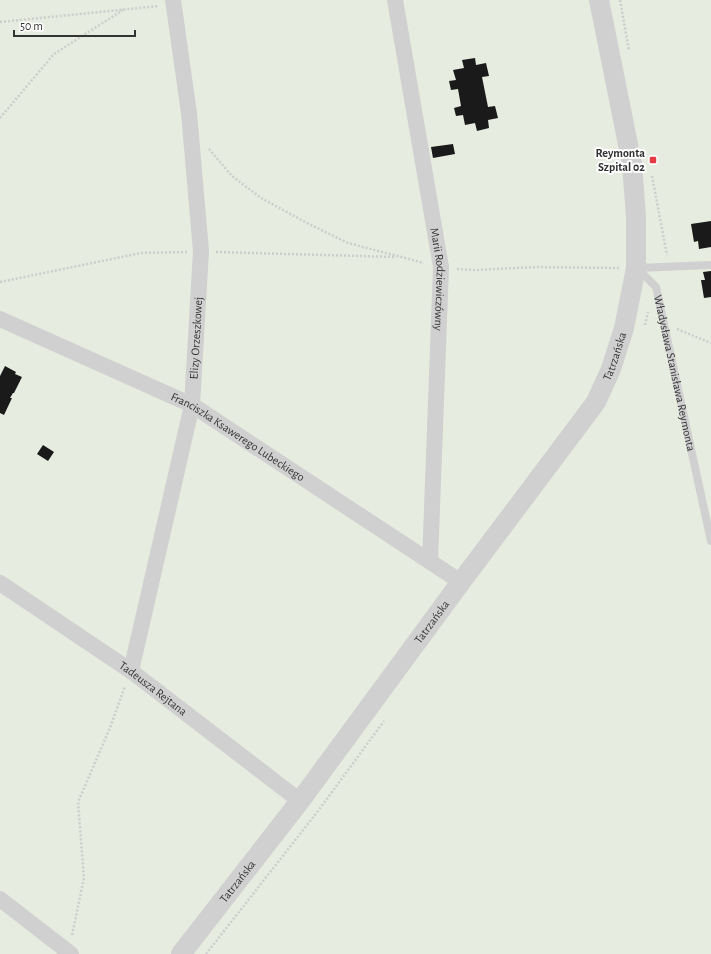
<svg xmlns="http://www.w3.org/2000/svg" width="711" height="954" viewBox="0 0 711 954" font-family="'Alegreya Sans',sans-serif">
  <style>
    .green { fill: #e6ecdf }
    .building { fill: #1a1a1a }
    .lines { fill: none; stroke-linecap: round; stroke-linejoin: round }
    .path { stroke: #cdcdcd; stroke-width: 2.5; stroke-dasharray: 2 2; stroke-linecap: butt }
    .service { stroke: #d0d0d0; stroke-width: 8 }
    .minor { stroke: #d0d0d0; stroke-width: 16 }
    .tertiary { stroke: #d0d0d0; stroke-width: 20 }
    .poi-dot { fill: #e63946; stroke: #fff; stroke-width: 1.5 }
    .labels { text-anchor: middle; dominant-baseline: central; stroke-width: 4; stroke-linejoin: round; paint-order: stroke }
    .poi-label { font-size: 12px; font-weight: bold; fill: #333; stroke: #fff; text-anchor: end }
    .street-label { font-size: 12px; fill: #333; stroke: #fff }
  </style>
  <rect width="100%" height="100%" fill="#fff"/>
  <!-- green -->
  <rect class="green" x="0" y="0" width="711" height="954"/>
  <!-- building -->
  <g class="building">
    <path d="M475 58 476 65 486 63 489 76 482 77 488 107 495 106 498 118 488 120 489 128 477 131 475 123 465 125 463 115 456 116 454 108 461 106 458 89 451 90 449 81 456 80 453 70 464 68 462 60Z"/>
    <path d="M453 144 455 154 433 158 431 147Z"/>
    <path d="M711 221V247L699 249 698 241 694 242 691 224Z"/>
    <path d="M711 271V297L704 298 701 280H705L703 272Z"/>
    <path d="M5 366 16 372 15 374 22 377 14 393H13L10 398H12L4 415 0 413V376Z"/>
    <path d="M43 445 54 452 48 461 37 454Z"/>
  </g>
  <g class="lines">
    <!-- path -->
    <g class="path">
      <path d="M620 0 629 51"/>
      <path d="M0 22 159 6"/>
      <path d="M0 118 54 54 123 10"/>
      <path d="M209 149 232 176 261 198 307 223 348 243 424 263"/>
      <path d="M652 176 667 255"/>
      <path d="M216 252 396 257"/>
      <path d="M457 269 475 270 536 267 619 268"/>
      <path d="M0 282 141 253 187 252"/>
      <path d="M645 325 648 312"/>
      <path d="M677 329 711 343"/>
      <path d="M72 935 84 878 78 802 110 728 125 686"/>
      <path d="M206 954 318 811 384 721"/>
    </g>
    <!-- service -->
    <g class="service">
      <path id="s1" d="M637 268 656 287 711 541"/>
      <path d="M637 268 711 265"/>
    </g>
    <!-- minor -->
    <g class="minor">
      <path id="s2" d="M395 0 441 267 430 562"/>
      <path id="s3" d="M0 319 192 405 461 582"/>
      <path id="s4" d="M0 583 131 671 300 801"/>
      <path id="s5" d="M131 671 192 405 201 251 189 113 173 0"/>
      <path d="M0 899 71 954"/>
    </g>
    <!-- tertiary -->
    <path class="tertiary" id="s6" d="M181 954 300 801 461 582 596 402 611 369 624 328 636 268V217L632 164 599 0"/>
  </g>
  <!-- markers -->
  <rect class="poi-dot" x="649" y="156" width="8" height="8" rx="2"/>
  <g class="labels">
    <!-- poi labels -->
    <g class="poi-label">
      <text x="645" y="153">Reymonta<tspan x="645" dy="14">Szpital 02</tspan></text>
    </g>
    <!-- street labels -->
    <g class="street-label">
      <text stroke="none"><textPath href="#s2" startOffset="283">Marii Rodziewiczówny</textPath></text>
      <text stroke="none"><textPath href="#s5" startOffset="340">Elizy Orzeszkowej</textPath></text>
      <text stroke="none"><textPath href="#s6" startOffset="740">Tatrzańska</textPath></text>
      <text stroke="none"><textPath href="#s1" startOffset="115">Władysława Stanisława Reymonta</textPath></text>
      <text stroke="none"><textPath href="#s3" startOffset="266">Franciszka Ksawerego Lubeckiego</textPath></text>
      <text stroke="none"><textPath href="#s6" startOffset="416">Tatrzańska</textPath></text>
      <text stroke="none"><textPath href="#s4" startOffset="186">Tadeusza Rejtana</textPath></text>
      <text stroke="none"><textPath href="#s6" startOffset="92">Tatrzańska</textPath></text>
    </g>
  </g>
  <!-- scale -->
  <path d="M14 30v6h121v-6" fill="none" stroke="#333333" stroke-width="2"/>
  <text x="20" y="30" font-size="12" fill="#333333" stroke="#ffffff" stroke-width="3" paint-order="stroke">50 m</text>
</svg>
